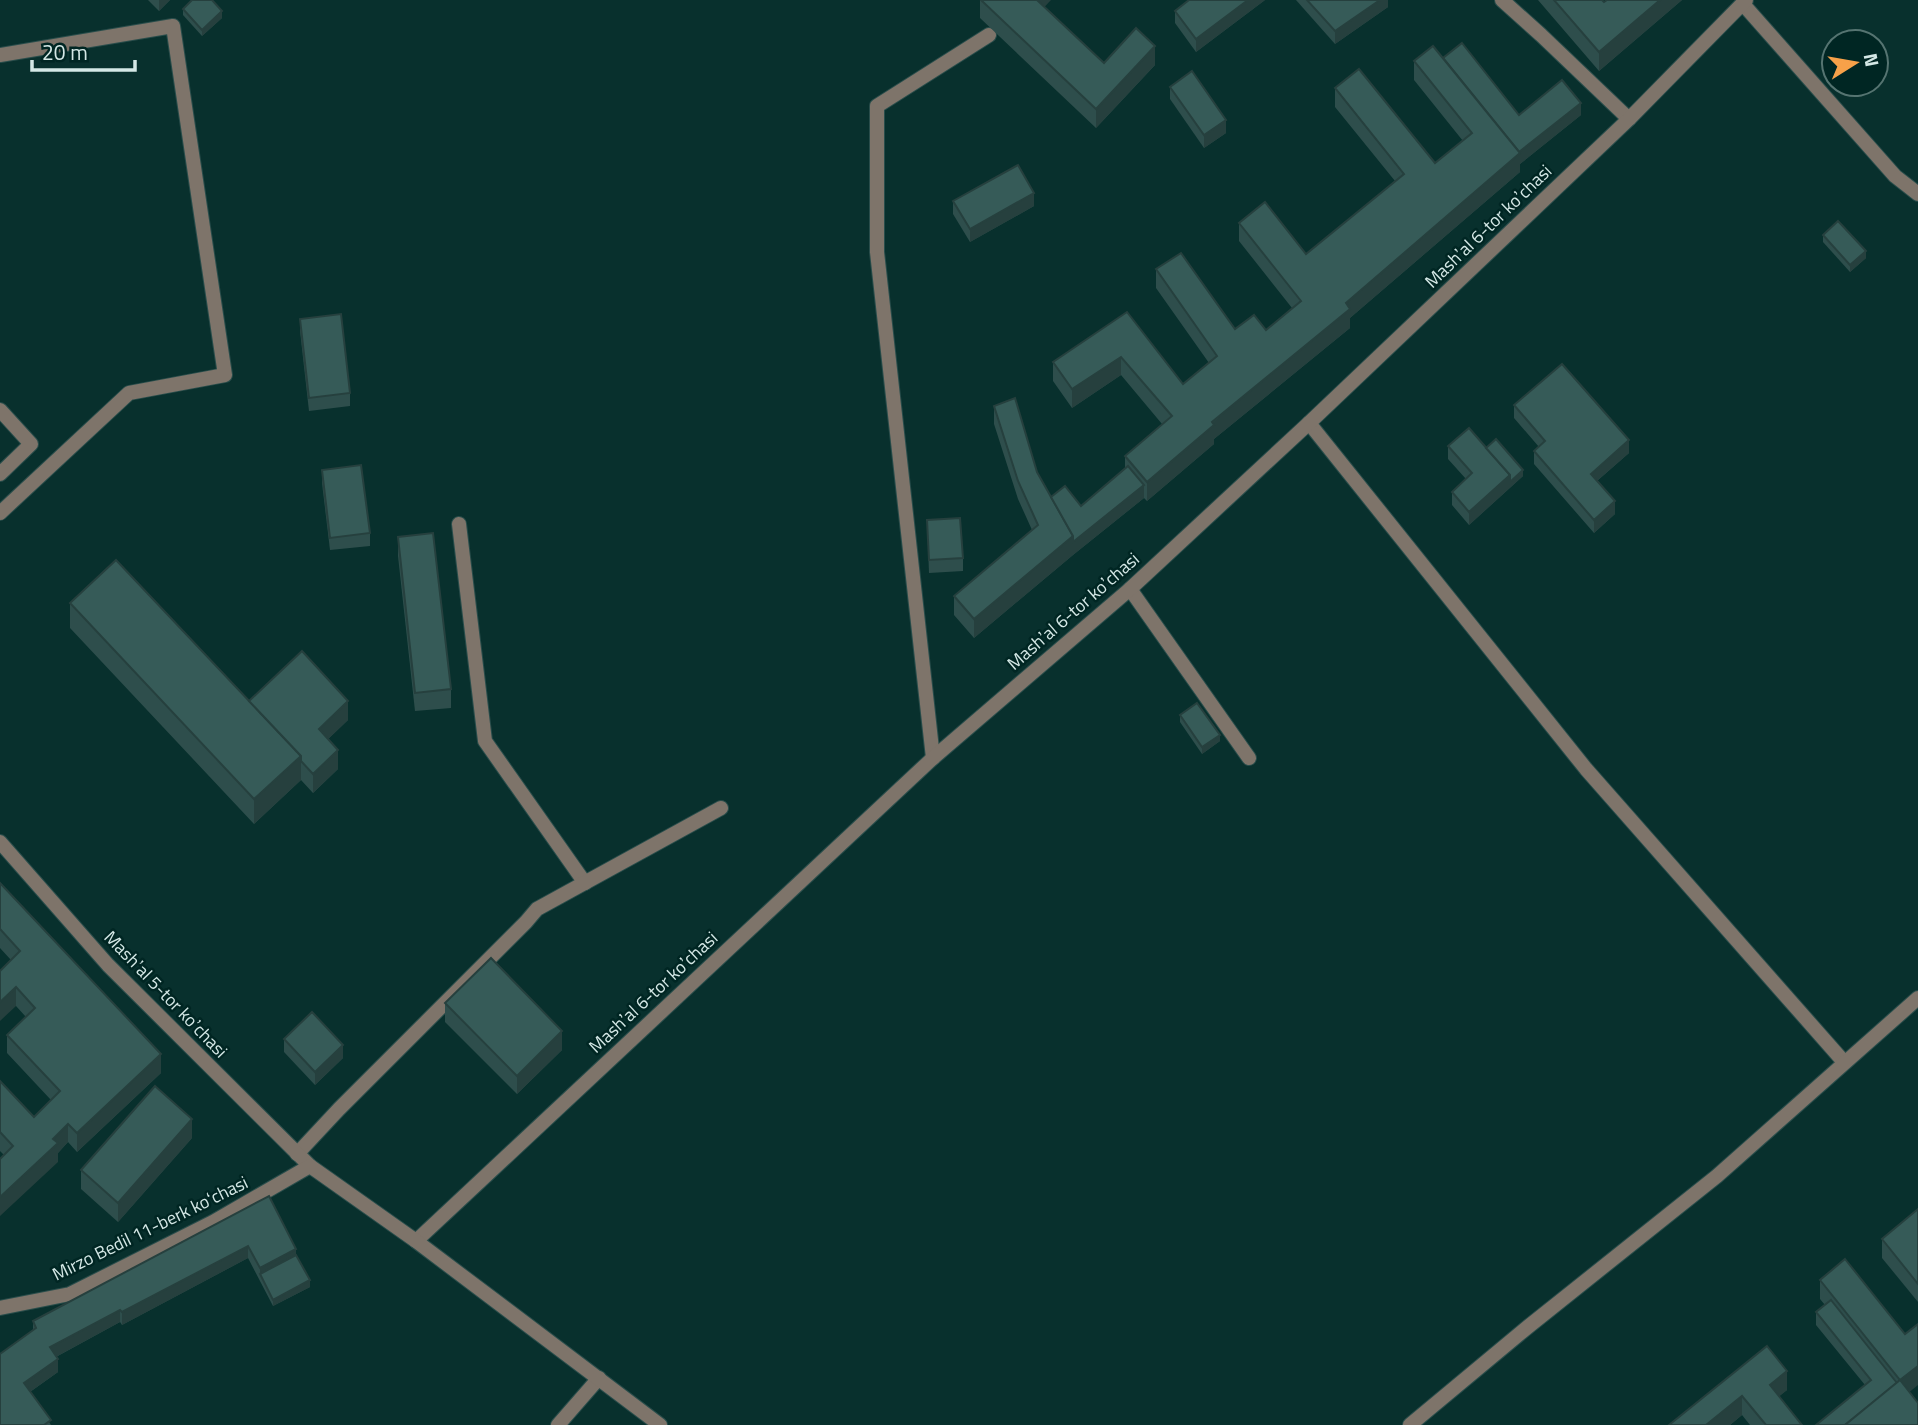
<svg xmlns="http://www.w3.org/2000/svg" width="1918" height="1425" viewBox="0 0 1918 1425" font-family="'Titillium Web',sans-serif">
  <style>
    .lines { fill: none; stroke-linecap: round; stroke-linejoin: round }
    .service-casing { stroke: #294d4b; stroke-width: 16 }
    .minor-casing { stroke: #294d4b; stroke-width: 16 }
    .tertiary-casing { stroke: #294d4b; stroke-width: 16 }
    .service { stroke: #7e746a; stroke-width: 14 }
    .minor { stroke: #7e746a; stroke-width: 14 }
    .tertiary { stroke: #7e746a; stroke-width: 14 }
    .wall { fill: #2e4e4c }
    .shaded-wall { fill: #26403e }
    .building { fill: #365b58; stroke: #26403e; stroke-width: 2 }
    .labels { text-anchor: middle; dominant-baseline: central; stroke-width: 5; stroke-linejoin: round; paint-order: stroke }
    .street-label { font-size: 18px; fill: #d4e8e6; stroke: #002623 }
  </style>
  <rect width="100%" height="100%" fill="#08302d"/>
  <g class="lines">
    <defs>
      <g id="service">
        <path d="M0 55 173 26 225 375 129 393 0 513"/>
        <path d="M0 410 31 444 0 474"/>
        <path d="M459 524 485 741 585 883"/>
        <path d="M1130 589 1249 758"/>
        <path d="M297 1154 339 1109 526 922 537 909 721 808"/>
        <path d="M558 1425 599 1378"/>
      </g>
      <g id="minor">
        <path d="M1502 0 1541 35 1629 119"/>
        <path d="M1743 4 1895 176 1918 194"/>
        <path d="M1309 423 1586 769 1844 1062"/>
        <path d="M933 758 877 252V106L989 35"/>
        <path d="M0 842 108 965 310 1166"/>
        <path d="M416 1241 933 758 1130 589 1309 423 1629 119 1746 0"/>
        <path d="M1410 1425 1529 1326 1717 1176 1918 998"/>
      </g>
      <path id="tertiary" d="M0 1308 70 1294 213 1222 310 1166 416 1241 660 1425"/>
    </defs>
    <!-- service casing -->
    <use href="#service" class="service-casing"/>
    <!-- minor casing -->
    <use href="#minor" class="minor-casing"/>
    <!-- tertiary casing -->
    <use href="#tertiary" class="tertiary-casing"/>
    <!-- service -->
    <use href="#service" class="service"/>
    <!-- minor -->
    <use href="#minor" class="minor"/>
    <!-- tertiary -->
    <use href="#tertiary" class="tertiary"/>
  </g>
  <!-- wall -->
  <g class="wall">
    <path d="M148 0H170L159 11Z"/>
    <path d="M980 0 1045 7 1104 63 1155 65 1096 128 980 18Z"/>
    <path d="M1265 0 1196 52 1175 23V11Z"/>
    <path d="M1296 0H1388V7L1335 44Z"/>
    <path d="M1538 0H1602L1604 2 1607 0H1682L1599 71Z"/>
    <path d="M183 9 222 18 202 36 183 15Z"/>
    <path d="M1443 58 1519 115H1581L1520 164V172L1350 318V328L1214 439V444L1147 501 1144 498 1073 555 974 638 954 615V596L1032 530 1018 499 994 424V406L1037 472 1051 497 1081 506 1125 469V456L1162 424 1121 375 1072 408 1053 381V362L1127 312 1183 384 1209 363 1156 288V269L1235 329 1266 330 1292 308 1239 241V223L1306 254 1395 181 1335 107V88L1435 163 1463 141 1414 80V61Z"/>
    <path d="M1170 87 1226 133 1204 148 1170 99Z"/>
    <path d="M953 201 1034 206 970 242 953 214Z"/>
    <path d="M1823 235 1866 258 1850 272 1823 242Z"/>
    <path d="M300 319 350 393V406L309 411 300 331Z"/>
    <path d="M1514 405 1629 453 1597 481 1615 514 1594 533 1534 464V451L1539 447 1514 418Z"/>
    <path d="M1448 446 1486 448 1523 476 1469 525 1452 505V492L1466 479 1448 459Z"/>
    <path d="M322 470 370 533V546L330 550 322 483Z"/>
    <path d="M927 520 963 558V571L929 573Z"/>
    <path d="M398 537 451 689V708L415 711 398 556Z"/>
    <path d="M70 603 249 701 348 720 328 739 338 769 313 793 301 780 254 824 70 628Z"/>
    <path d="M1180 715 1220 741 1202 754 1180 722Z"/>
    <path d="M0 883 161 1073 77 1152 68 1142 58 1153V1162L4 1155 0 1151V1081L34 1117 51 1100 7 1053V1035L26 1017 16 1006 11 960 0 948Z"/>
    <path d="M445 1003 562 1050 517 1094 445 1022Z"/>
    <path d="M284 1039 343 1058 315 1085 284 1052Z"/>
    <path d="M192 1138 118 1222 81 1189V1170Z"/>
    <path d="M269 1196 310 1287 273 1306 248 1258 122 1325 120 1322 56 1357 58 1372 30 1392 51 1425H0L33 1330V1321Z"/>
    <path d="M1918 1209V1302L1882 1258V1239Z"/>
    <path d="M1820 1280 1905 1334 1918 1385H1865L1816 1325V1312L1825 1305 1820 1299Z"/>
    <path d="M1767 1346 1787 1390 1779 1396 1802 1425H1750L1742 1415 1730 1425H1669Z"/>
  </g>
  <!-- shaded-wall -->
  <g class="shaded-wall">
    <path d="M159 0H170L159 11Z"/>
    <path d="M1035 0H1051L1035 17Z"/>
    <path d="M1248 0H1265L1196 52V39Z"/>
    <path d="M1380 0H1388V7L1335 44V31Z"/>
    <path d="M1660 0H1682L1599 71V52Z"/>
    <path d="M222 11V18L202 36V30Z"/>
    <path d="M1155 46V65L1096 128V109Z"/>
    <path d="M1581 103V115L1520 164V172L1350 318V328L1214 439V444L1147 501V482L1346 303 1516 155Z"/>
    <path d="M1226 120V133L1204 148V135Z"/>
    <path d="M1034 193V206L970 242V229Z"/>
    <path d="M1866 251V258L1850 272V265Z"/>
    <path d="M1121 357V375L1072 408V389Z"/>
    <path d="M1629 440V453L1591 486V474Z"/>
    <path d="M1523 470V476L1469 525V512L1510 475Z"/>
    <path d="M1144 485V498L1073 555 974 638V619L1073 536Z"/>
    <path d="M1615 501V514L1594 533V520Z"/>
    <path d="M348 701V720L319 748V729Z"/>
    <path d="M1220 735V741L1202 754V747Z"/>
    <path d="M338 750V769L313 793V774Z"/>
    <path d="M301 756V780L254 824V799Z"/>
    <path d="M16 987V1006L0 1021V1002Z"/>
    <path d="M562 1031V1050L517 1094V1076Z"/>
    <path d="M343 1045V1058L315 1085V1072Z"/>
    <path d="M161 1054V1073L77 1152V1133Z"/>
    <path d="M192 1119V1138L118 1222V1203Z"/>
    <path d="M68 1124V1142L58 1153V1162L0 1216V1197L53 1139Z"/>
    <path d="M248 1246V1258L122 1325V1312Z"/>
    <path d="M296 1249V1261L260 1274V1268Z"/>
    <path d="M310 1280V1287L273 1306V1300Z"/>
    <path d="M120 1310V1322L50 1360V1347Z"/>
    <path d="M58 1359V1372L24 1396V1383Z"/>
    <path d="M1918 1366V1385L1869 1425 1900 1380Z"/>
    <path d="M1787 1371V1390L1770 1404V1385Z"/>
    <path d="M1742 1396V1415L1730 1425H1706Z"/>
  </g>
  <!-- building -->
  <g class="building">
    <path d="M192 0H212L222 11 202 30 183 9Z"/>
    <path d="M981 0H1037L1104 63 1136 28 1155 46 1096 109Z"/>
    <path d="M1189 0H1248L1196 39 1175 11Z"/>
    <path d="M1307 0H1380L1335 31Z"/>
    <path d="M1554 0H1602L1604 2 1607 0H1660L1599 52Z"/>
    <path d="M1462 43 1519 115 1562 80 1581 103 1519 152 1443 58Z"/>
    <path d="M1433 46 1520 153 1346 303 1350 309 1212 422 1214 425 1147 482 1125 456 1172 416 1121 357 1072 389 1053 362 1127 312 1183 384 1217 356 1156 269 1181 253 1235 329 1254 315 1266 330 1301 301 1239 223 1265 202 1306 254 1404 174 1335 88 1359 69 1435 163 1472 133 1414 61Z"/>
    <path d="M1192 71 1226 120 1204 135 1170 87Z"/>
    <path d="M1018 165 1034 193 970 229 953 201Z"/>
    <path d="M1838 221 1866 251 1850 265 1823 235Z"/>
    <path d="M341 314 350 393 309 398 300 319Z"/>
    <path d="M1562 364 1629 440 1591 474 1615 501 1594 520 1534 451 1545 441 1514 405Z"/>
    <path d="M1015 398 1037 472 1073 536 974 619 954 596 1038 525 1018 481 994 406Z"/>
    <path d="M1469 428 1510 475 1469 512 1452 492 1472 473 1448 446Z"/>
    <path d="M1496 439 1523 470 1510 482V475L1486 448Z"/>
    <path d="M361 465 370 533 330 538 322 470Z"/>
    <path d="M1128 466 1144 485 1073 542V536L1051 497 1065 486 1081 506Z"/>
    <path d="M960 518 963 558 929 560 927 520Z"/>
    <path d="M433 533 451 689 415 693 398 537Z"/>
    <path d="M116 560 301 756 254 799 70 603Z"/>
    <path d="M302 651 348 701 319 729 338 750 313 774 301 761V756L249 701Z"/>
    <path d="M1197 703 1220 735 1202 747 1180 715Z"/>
    <path d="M0 883 161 1054 77 1133 68 1124 53 1139 58 1143 0 1197V1159L13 1146 0 1132V1081L34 1117 60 1091 7 1035 35 1008 16 987 0 1002V971L20 951 0 929Z"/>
    <path d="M491 958 562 1031 517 1076 445 1003Z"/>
    <path d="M312 1012 343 1045 315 1072 284 1039Z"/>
    <path d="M155 1086 192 1119 118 1203 81 1170Z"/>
    <path d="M269 1196 296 1249 260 1268 248 1246 122 1312 120 1310 50 1347 58 1359 24 1383 51 1420 44 1425H0V1354L36 1328 33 1321Z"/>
    <path d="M1918 1209V1284L1882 1239Z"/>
    <path d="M296 1255 310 1280 273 1300 260 1274Z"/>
    <path d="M1845 1259 1905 1334 1918 1324V1366L1900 1380 1820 1280Z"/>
    <path d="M1831 1300 1897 1383 1845 1425H1816L1871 1380 1816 1312Z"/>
    <path d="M1767 1346 1787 1371 1770 1385 1802 1425H1766L1742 1396 1706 1425H1669Z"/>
    <path d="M1900 1380 1918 1403V1425H1845Z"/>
  </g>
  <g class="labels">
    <!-- street labels -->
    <g class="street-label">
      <text transform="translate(1488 226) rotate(-44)">Mashʼal 6-tor koʼchasi</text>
      <text transform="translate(1073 611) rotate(-41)">Mashʼal 6-tor koʼchasi</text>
      <text transform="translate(653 992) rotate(-43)">Mashʼal 6-tor koʼchasi</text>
      <text transform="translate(166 994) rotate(46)">Mashʼal 5-tor koʼchasi</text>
      <text transform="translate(150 1228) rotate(-26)">Mirzo Bedil 11-berk koʻchasi</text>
    </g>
  </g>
  <!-- north arrow -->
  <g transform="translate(1855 63) rotate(79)"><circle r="33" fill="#002623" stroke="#557471" stroke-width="2"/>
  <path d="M0-5L12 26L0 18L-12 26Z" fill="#f7a149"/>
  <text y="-10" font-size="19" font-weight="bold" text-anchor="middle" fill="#d4e8e6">N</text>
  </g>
  <!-- scale -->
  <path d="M32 60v10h103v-10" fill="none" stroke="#d4e8e6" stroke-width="3.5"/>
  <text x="42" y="60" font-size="21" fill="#d4e8e6" stroke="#002623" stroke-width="5" paint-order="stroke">20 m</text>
</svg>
